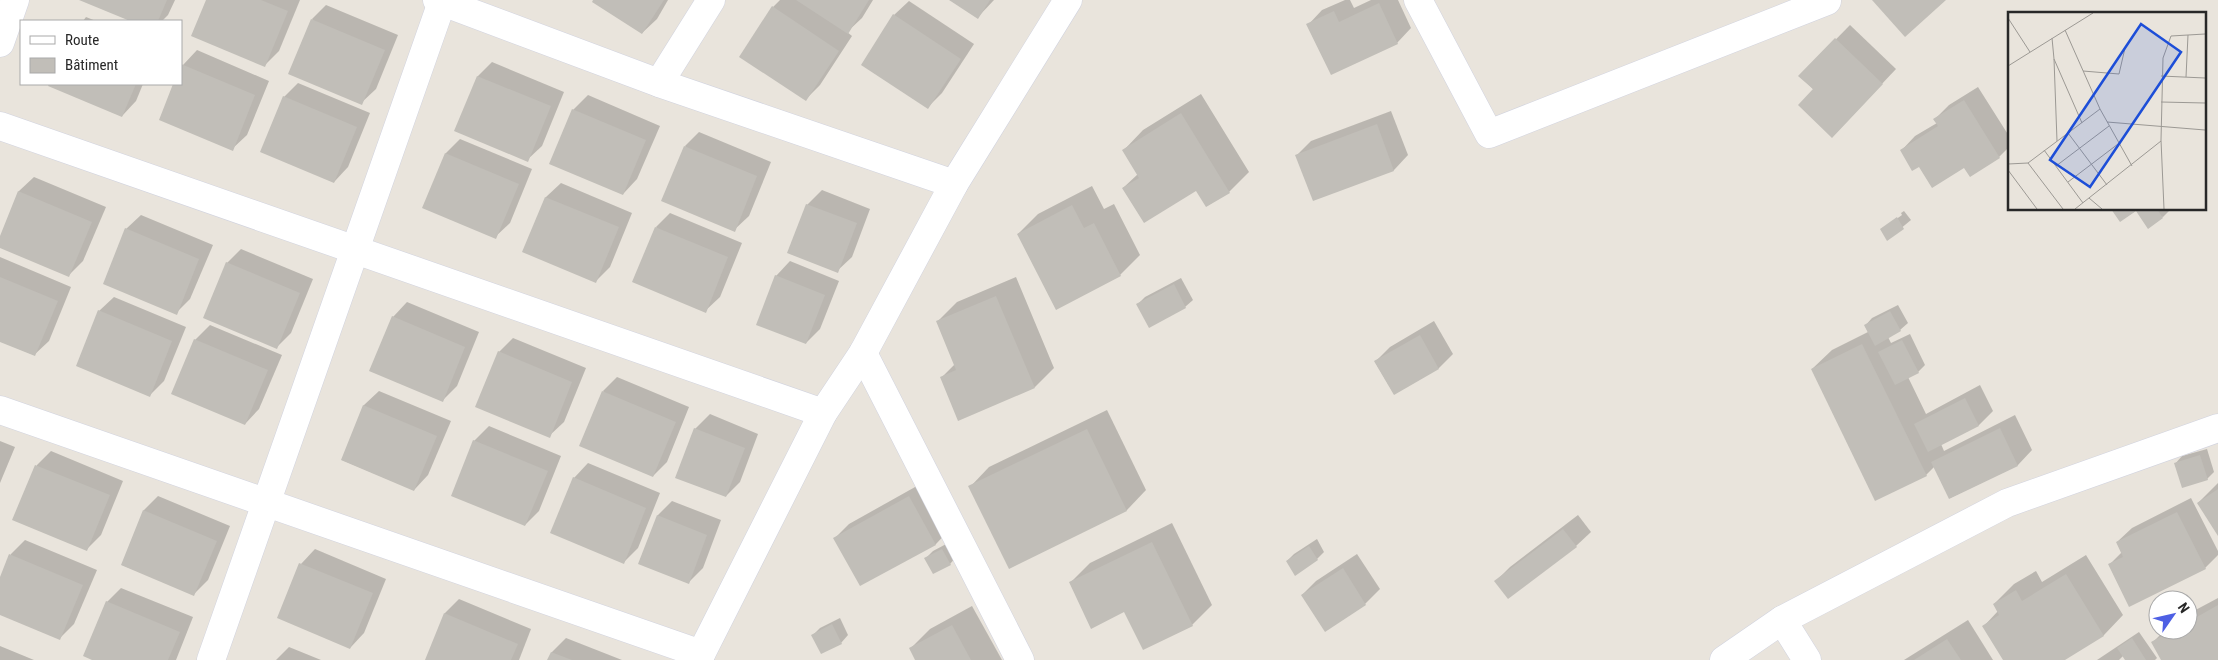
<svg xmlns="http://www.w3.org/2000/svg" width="2218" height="660" viewBox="0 0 2218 660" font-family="'Roboto Condensed',sans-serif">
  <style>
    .shadow { fill: #0003 }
    .building { fill: #c1beb8 }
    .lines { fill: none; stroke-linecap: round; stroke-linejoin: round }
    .minor-casing { stroke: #d1d3df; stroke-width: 29 }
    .minor { stroke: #fff; stroke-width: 28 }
    .inset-road { fill: none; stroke: #9c9994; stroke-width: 1 }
    .view { fill: #1d4ed8; fill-opacity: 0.15; stroke: #1d4ed8; stroke-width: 2.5 }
    .inset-edge { fill: none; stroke: #282828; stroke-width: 2.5 }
  </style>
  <rect width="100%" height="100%" fill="#e9e4dc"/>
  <!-- shadow -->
  <g class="shadow">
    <path d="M82 0H175L168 15 162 21H134Z"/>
    <path d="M207 0H300L279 51 265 65Z"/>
    <path d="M595 0H668L657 19 642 33Z"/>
    <path d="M780 0H873L862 18 847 32 852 36 820 85 806 99 773 7Z"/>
    <path d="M951 0H994L978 17Z"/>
    <path d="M1345 0H1350L1354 8 1371 0H1398L1411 28 1397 43 1308 25 1322 10Z"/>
    <path d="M909 1 974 44 942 93 928 107 894 15Z"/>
    <path d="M326 5 398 35 376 89 361 103 312 19Z"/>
    <path d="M86 17 96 21H83Z"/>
    <path d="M1850 25 1896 69 1846 122 1800 76Z"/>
    <path d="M197 50 269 81 247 135 232 149 160 119 175 84H181L183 65Z"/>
    <path d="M492 62 564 92 542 146 527 160 456 131 478 76Z"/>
    <path d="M298 83 370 113 348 167 334 182 284 97Z"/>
    <path d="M50 84H143L136 101 122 116 50 85Z"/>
    <path d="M1978 87 2009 136V147L1999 157 1964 166 1919 165 1901 151 1915 136 1937 123 1935 119 1949 105Z"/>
    <path d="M1201 94 1249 172 1229 192 1207 206 1197 190 1123 188 1138 174 1124 150 1143 130Z"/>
    <path d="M588 95 660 126 637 179 623 194 573 110Z"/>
    <path d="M1391 111 1408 155 1394 170 1314 199 1297 155 1311 141Z"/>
    <path d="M699 132 771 162 749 216 734 230 685 146Z"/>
    <path d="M460 139 532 169 510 223 495 237 424 208 446 153Z"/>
    <path d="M34 177 106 207 83 261 69 275 0 247V239L19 191Z"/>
    <path d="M561 183 632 213 610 267 596 281 524 251 546 197Z"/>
    <path d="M1092 186 1104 209 1114 204 1140 255 1120 275 1018 234 1038 214Z"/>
    <path d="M822 190 870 209 852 257 837 271 807 205Z"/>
    <path d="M2112 209H2171L2163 217 2137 210 2120 221Z"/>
    <path d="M1904 211 1911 220 1888 239 1881 230 1902 215 1901 213Z"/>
    <path d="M670 213 742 243 720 297 705 311 656 227Z"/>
    <path d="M141 215 213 245 190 299 176 313 126 229Z"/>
    <path d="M241 249 313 279 291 333 277 347 227 263Z"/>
    <path d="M0 257 71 287 49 341 34 355 0 341Z"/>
    <path d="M790 261 839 281 820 329 806 343 776 276Z"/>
    <path d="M1016 277 1054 368 1035 387 941 378 955 364 937 322 957 302Z"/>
    <path d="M1181 278 1193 300 1185 307 1138 304 1145 297Z"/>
    <path d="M114 297 186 327 164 381 149 396 99 311Z"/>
    <path d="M407 302 479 332 457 386 442 401 393 317Z"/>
    <path d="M1898 305 1908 323 1900 330 1888 337 1891 343 1910 334 1925 365 1918 372 1908 377 1926 414 1980 385 1993 411 1979 425 1941 444 1944 451 2015 415 2032 450 2018 465 1950 498 1935 466 1926 475 1812 369 1832 350 1868 332 1865 326 1872 318Z"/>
    <path d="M1434 321 1453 354 1439 368 1394 394 1375 362 1390 347Z"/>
    <path d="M210 325 282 355 259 409 245 424 195 340Z"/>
    <path d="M513 338 586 368 564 422 549 436 499 352Z"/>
    <path d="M617 377 689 407 667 462 653 476 603 391Z"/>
    <path d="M379 391 451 421 428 475 414 490 342 460 364 405Z"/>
    <path d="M1107 410 1146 490 1127 510 1009 567 970 487 989 467Z"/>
    <path d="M710 414 758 434 740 482 726 496 695 429Z"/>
    <path d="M489 426 561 456 539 511 525 525 474 441Z"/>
    <path d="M0 441 15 447 0 483Z"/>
    <path d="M2207 449 2214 472 2207 479 2175 464 2182 456Z"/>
    <path d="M51 451 123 481 101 535 87 549 14 519 37 465Z"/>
    <path d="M588 463 660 493 638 548 624 562 574 478Z"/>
    <path d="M924 482 950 529 936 544 860 584 835 538 849 524Z"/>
    <path d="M2218 483V534L2198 503Z"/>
    <path d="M158 496 230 526 208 580 194 594 122 565 144 510Z"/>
    <path d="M2191 498 2218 551V555L2205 568 2110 564 2122 552 2117 542 2132 528Z"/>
    <path d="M672 501 721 520 703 568 688 583 639 563 658 515Z"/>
    <path d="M1578 515 1591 532 1576 546 1508 597 1496 581 1510 567Z"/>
    <path d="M1172 523 1212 605 1192 625 1125 610 1070 583 1090 563Z"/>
    <path d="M1317 539 1324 552 1317 559 1287 561 1294 554Z"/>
    <path d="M25 540 97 570 74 624 60 638 0 614V580L11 554Z"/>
    <path d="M950 542 957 556 950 564 926 558 933 551Z"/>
    <path d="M315 549 386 579 364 633 350 648 301 564Z"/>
    <path d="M1357 554 1380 589 1365 604 1325 630 1302 595 1316 581Z"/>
    <path d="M2086 555 2123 615 2104 635 2062 660H2005L1984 626 1998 611 1994 604 2014 584 2036 571 2042 582Z"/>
    <path d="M121 588 193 617 176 660H95L107 602Z"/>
    <path d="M2218 598V660H2162L2153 642 2165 630H2188V614Z"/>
    <path d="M459 599 531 629 519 660H426L445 613Z"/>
    <path d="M972 606 1002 660H917L910 649 930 629Z"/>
    <path d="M840 618 848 635 841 643 813 635 820 628Z"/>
    <path d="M1968 620 1993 660H1904Z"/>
    <path d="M2139 632 2157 658 2155 660H2126L2123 656 2119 660H2097Z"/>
    <path d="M566 638 622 660H549L552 652Z"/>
    <path d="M0 646 34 660H0Z"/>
    <path d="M289 647 321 660H276Z"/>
  </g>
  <!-- building -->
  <g class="building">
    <path d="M79 0H167L158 21H130Z"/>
    <path d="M206 0H261L288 11 265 67 191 36Z"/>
    <path d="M593 0H664L642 34 592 2Z"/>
    <path d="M796 0H869L848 34Z"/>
    <path d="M949 0H990L978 19Z"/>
    <path d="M1872 0H1946L1905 37Z"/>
    <path d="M1379 3 1398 44 1331 75 1306 24 1334 11 1339 22Z"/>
    <path d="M772 6 839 51 806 101 739 57Z"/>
    <path d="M893 14 961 59 928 109 861 65Z"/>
    <path d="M311 19 385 50 362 105 288 74Z"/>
    <path d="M1835 38 1883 84 1832 138 1798 105 1813 89 1798 76Z"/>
    <path d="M181 64 255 95 233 151 159 120 173 84H181Z"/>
    <path d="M477 76 551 106 528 162 454 131Z"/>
    <path d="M49 84H136L122 117 48 86Z"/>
    <path d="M283 96 357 127 334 183 260 152Z"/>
    <path d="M1964 100 2000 158 1970 177 1964 168 1932 188 1919 167 1912 171 1900 150 1938 126 1933 119Z"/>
    <path d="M572 109 646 140 623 195 549 164Z"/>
    <path d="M1181 113 1230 193 1206 207 1196 191 1144 223 1122 188 1139 178 1122 150Z"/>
    <path d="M1377 124 1394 171 1313 201 1295 155Z"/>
    <path d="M684 146 757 176 735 232 661 201Z"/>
    <path d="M445 153 519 184 496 239 422 208Z"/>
    <path d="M18 191 92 222 69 277 0 248V236Z"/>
    <path d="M545 197 619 227 596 283 522 252Z"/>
    <path d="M806 204 857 223 838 273 787 253Z"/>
    <path d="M1072 205 1084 228 1094 223 1121 276 1056 310 1017 234Z"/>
    <path d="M2111 209H2157L2163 218 2148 229 2136 211 2120 222Z"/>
    <path d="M1897 217 1904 229 1887 241 1880 229Z"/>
    <path d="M655 227 728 257 706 313 632 282Z"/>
    <path d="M125 228 199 259 177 315 103 284Z"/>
    <path d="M226 262 300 293 277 349 203 318Z"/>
    <path d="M775 275 825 295 806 344 756 325Z"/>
    <path d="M0 277 58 301 35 356 0 342Z"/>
    <path d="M1174 284 1186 308 1149 328 1136 304Z"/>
    <path d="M996 296 1035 388 958 421 940 377 956 370 936 321Z"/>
    <path d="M98 310 172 341 150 397 76 366Z"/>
    <path d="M1890 311 1901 331 1875 346 1864 325Z"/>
    <path d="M392 316 465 347 443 402 369 371Z"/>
    <path d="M1420 335 1439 369 1394 395 1374 361Z"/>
    <path d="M194 339 268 370 245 425 171 394Z"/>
    <path d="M1902 340 1919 373 1895 385 1878 352Z"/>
    <path d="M1862 344 1927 476 1875 501 1811 369Z"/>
    <path d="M498 351 572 382 550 438 475 407Z"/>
    <path d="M602 391 676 422 653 477 579 446Z"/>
    <path d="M1965 398 1979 426 1928 452 1914 424Z"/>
    <path d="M363 405 437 436 414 491 341 460Z"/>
    <path d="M694 428 745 448 726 497 675 478Z"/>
    <path d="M2000 428 2018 466 1949 499 1931 462Z"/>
    <path d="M1087 429 1127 511 1009 569 968 486Z"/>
    <path d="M473 440 548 471 525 526 451 496Z"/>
    <path d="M2200 455 2208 480 2182 488 2174 463Z"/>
    <path d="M35 465 110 495 87 551 12 520Z"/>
    <path d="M573 477 646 508 624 564 550 533Z"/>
    <path d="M2218 489V536L2197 503Z"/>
    <path d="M909 496 936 545 860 586 833 538Z"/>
    <path d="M143 510 217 541 194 596 121 565Z"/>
    <path d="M2177 512 2206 569 2129 607 2108 564 2123 557 2116 542Z"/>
    <path d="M657 515 707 535 689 584 638 564Z"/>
    <path d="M1563 529 1577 547 1508 599 1494 581Z"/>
    <path d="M1152 542 1193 626 1143 650 1124 612 1091 629 1069 582Z"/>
    <path d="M1309 546 1318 560 1295 576 1286 561Z"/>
    <path d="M942 549 951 565 933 574 924 558Z"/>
    <path d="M9 554 83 585 60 640 0 615V577Z"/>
    <path d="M299 563 373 593 350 649 277 618Z"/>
    <path d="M1343 568 1366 605 1325 632 1301 595Z"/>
    <path d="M2066 574 2104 636 2065 660H2003L1982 626 1999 615 1993 604 2016 590 2022 601Z"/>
    <path d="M106 601 180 632 168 660H92L83 656Z"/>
    <path d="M2218 605V660H2161L2151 642 2173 630H2188V622Z"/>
    <path d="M444 613 518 644 511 660H425Z"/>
    <path d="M832 624 842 644 821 654 811 635Z"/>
    <path d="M952 625 971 660H915L909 648Z"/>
    <path d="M2132 638 2146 660H2125L2117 648Z"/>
    <path d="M1947 639 1961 660H1914Z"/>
    <path d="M551 652 572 660H547Z"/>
  </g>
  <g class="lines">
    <defs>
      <g id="minor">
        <path d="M437 0 659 83 954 184"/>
        <path d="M1418 0 1489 134 1827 1"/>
        <path d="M0 43 15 0"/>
        <path d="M659 83 711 0"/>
        <path d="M0 126 823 413"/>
        <path d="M863 353 1020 660"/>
        <path d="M0 410 701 654"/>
        <path d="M1782 620 1807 660"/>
        <path d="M211 660 442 2"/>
        <path d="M698 660 823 413 863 353 954 184 1068 0"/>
        <path d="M1724 660 1782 620 2007 503 2218 428"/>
      </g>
    </defs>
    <!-- minor casing -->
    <use href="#minor" class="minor-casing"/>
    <!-- minor -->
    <use href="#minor" class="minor"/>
  </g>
  <!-- overview -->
  <g transform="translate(2008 12)">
    <rect width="198" height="198" fill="#e9e4dc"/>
    <path class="inset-road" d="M0 6 22 40M57 18 92 97 124 154M44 26 46 47M0 54 85 1M75 59 111 62 117 36M153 64 197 66M178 65 180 23M153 90 197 91M99 110 197 118M60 121 99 173M49 129 46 47 74 111M36 138 75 191M20 151 55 197M0 152 20 151 92 97M48 154 101 114M0 158 29 197M60 170 110 132M81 186 94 197M67 197 153 129M156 197 153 128 155 46 163 24 197 22"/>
    <path class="view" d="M133 12 173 40 82 175 42 148Z"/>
    <rect width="198" height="198" class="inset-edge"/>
  </g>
  <!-- legend -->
  <rect x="20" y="20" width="162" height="65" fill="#ffffff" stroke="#a9a9a9"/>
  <rect x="30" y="36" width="25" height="8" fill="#ffffff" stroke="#a9a9a9"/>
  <text x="65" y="45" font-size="15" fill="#282828">Route</text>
  <rect x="30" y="58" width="25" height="15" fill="#c1beb8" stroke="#a9a9a9"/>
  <text x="65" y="70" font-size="15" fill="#282828">Bâtiment</text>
  <!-- north arrow -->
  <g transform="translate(2173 615) rotate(56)"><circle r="24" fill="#ffffff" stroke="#a9a9a9"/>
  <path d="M0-4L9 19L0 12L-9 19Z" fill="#4e60e4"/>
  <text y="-8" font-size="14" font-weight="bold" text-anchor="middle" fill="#282828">N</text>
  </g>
</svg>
